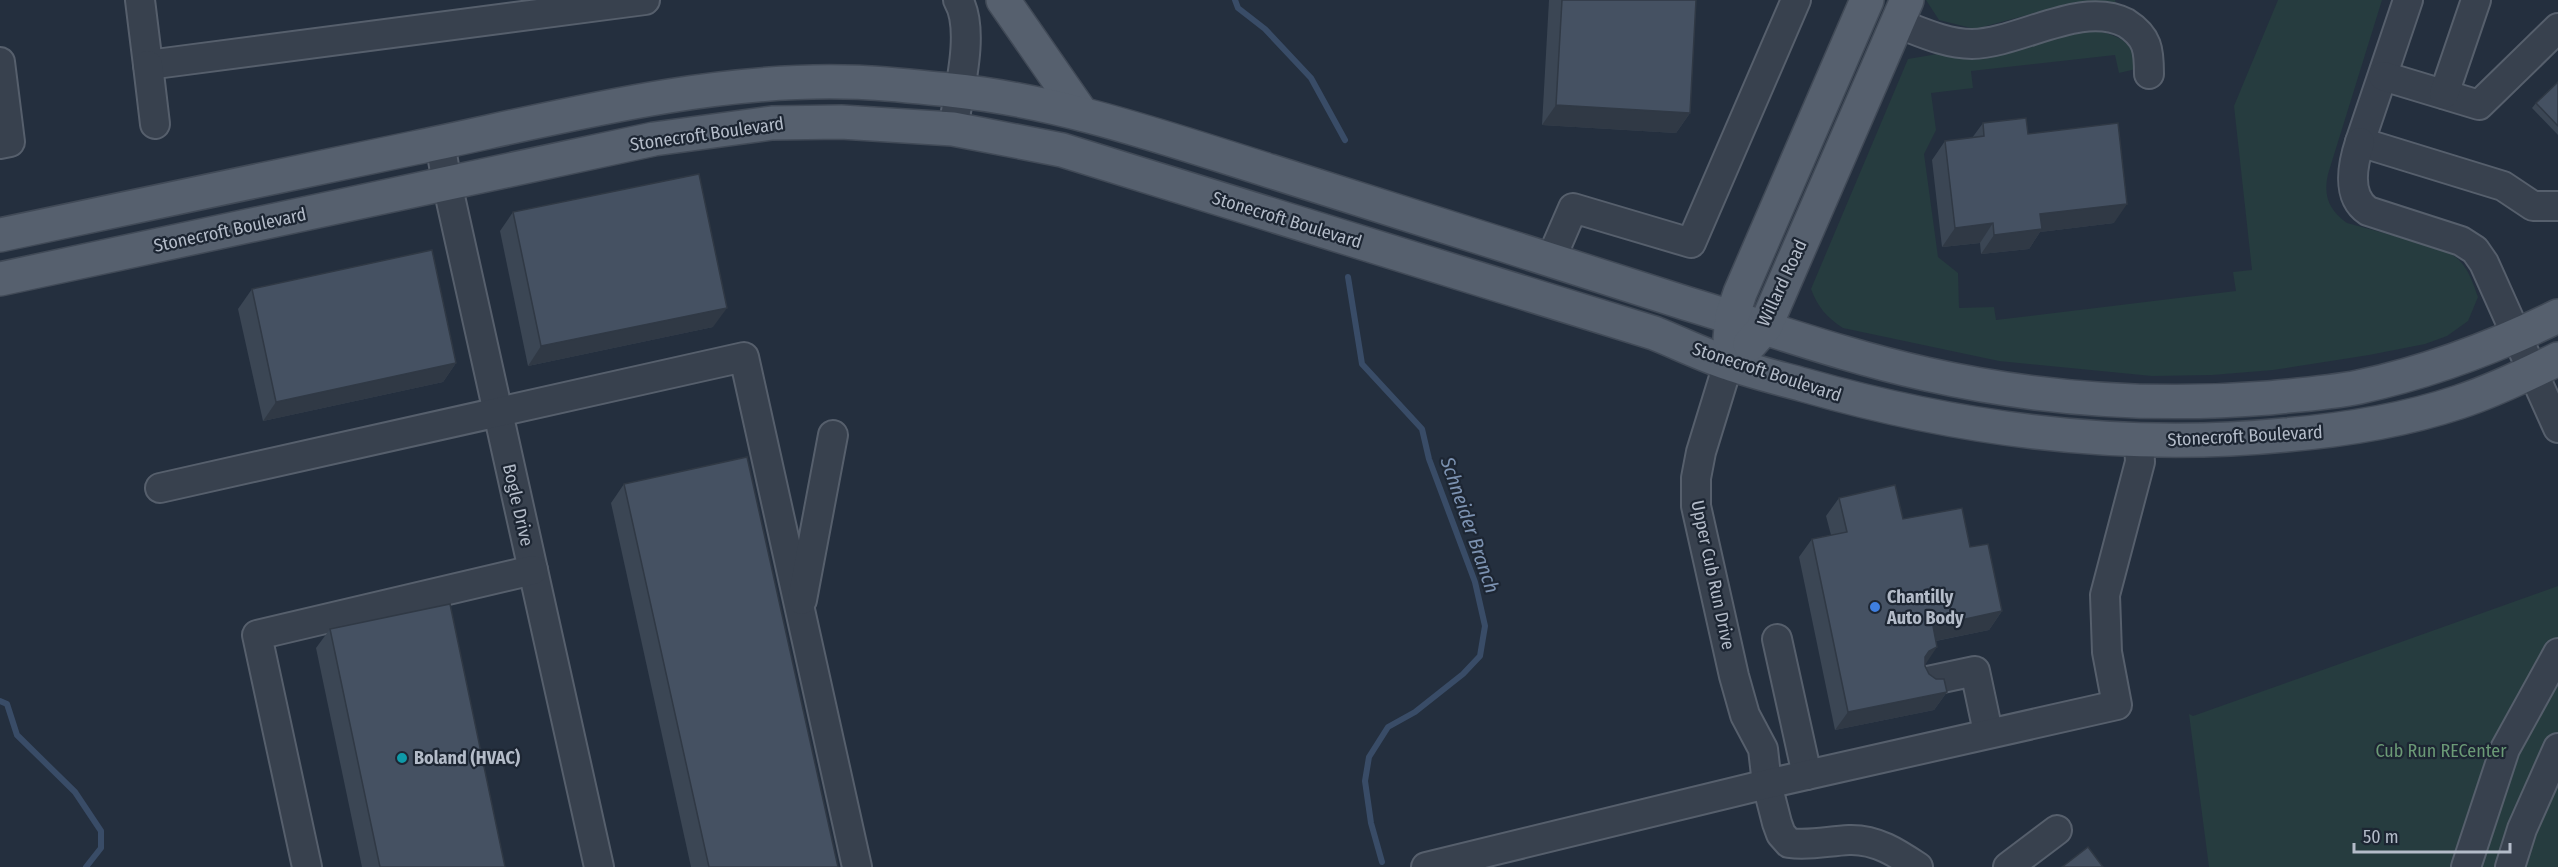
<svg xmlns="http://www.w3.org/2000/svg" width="2558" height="867" viewBox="0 0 2558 867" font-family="'Fira Sans Condensed',sans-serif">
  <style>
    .green { fill: #263c3f }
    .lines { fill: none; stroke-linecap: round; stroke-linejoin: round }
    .stream { stroke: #394c67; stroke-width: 6 }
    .minor-casing { stroke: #565f6c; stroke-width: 32 }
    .major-casing { stroke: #414a57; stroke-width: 36 }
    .minor { stroke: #38414e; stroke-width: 28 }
    .major { stroke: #56606e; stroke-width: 33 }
    .wall { fill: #3b4654 }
    .shaded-wall { fill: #303945 }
    .building { fill: #455162; stroke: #303945; stroke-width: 1.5 }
    .shop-dot { fill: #3f7fe0; stroke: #1d2633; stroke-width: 2 }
    .culture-dot { fill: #0f9aa8; stroke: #1d2633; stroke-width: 2 }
    .labels { text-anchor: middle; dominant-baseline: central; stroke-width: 4.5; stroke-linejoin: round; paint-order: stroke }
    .street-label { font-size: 18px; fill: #b4bcc9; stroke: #1d2633 }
    .poi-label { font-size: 18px; font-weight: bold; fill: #b4bcc9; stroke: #1d2633; text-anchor: start }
    .park-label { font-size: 18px; fill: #6b9a76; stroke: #1d2633 }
    .water-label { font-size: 20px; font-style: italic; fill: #7c92b1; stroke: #1d2633 }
  </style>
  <rect width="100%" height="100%" fill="#242f3e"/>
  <!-- green -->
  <g class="green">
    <path d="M1926 0H2115L2117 8 2086 2 2061 6 1975 29 1939 20Z"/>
    <path d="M2278 0H2382L2328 174C2323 196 2329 210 2347 223L2443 249C2465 260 2470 274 2478 297L2468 321 2447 336 2425 344 2369 355 2273 370 2212 375 2152 376 1999 361 1843 328C1826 317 1818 307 1811 289L1908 59 1938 54H1956C2007 42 2099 5 2138 54L2136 69 2119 73 2115 55 1971 71 1973 88 1931 93 1936 130 1924 154 1938 257 1958 273 1959 308 1994 307 1996 320 2236 291 2233 272 2252 270 2234 106Z"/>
    <path d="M2558 586V867H2209L2189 714 2193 716Z"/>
  </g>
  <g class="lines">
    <!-- stream -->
    <g class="stream">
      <path d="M1235 0 1238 8 1265 29 1311 78 1345 140"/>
      <path d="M1348 277 1362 364 1422 429 1429 459 1475 582 1485 626 1480 656 1463 674 1415 712 1388 727 1369 757 1365 781 1371 823 1382 862"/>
      <path d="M0 701 7 704 17 735 75 792 101 831V848L86 867"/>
    </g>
    <defs>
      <g id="minor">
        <path d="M140 0 148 65 645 0"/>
        <path d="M2408 0 2360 142 2503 186 2533 206H2558"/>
        <path d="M1897 23C1921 32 1946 44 1972 44 2020 43 2081 0 2126 23 2148 37 2149 50 2149 74"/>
        <path d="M0 62 10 142 0 144"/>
        <path d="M148 65 155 124"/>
        <path d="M2383 76 2479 105 2558 28"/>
        <path d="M2444 94 2476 0"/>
        <path d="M953 129C958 95 976 30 958 0"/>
        <path d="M2360 142C2353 163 2346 196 2368 211L2461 241 2475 250 2484 263 2558 428"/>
        <path d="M440 143 447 183 599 867"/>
        <path d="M1550 261 1573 208 1691 243 1796 0"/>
        <path d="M1728 364 1701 452 1696 478V506L1734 676 1745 715 1763 749 1767 784 1777 823 1781 834 1789 843C1810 846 1828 841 1849 840 1876 839 1897 853 1918 867"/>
        <path d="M160 488 744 357 857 867"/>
        <path d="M802 600 833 435"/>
        <path d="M1777 639 1807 775"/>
        <path d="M1928 681 1975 671 1988 732"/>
        <path d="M307 867 257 635 533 570"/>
        <path d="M1426 867 1767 784 2117 705 2107 652 2105 595 2140 462 2139 441"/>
        <path d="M2008 867 2057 830"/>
        <path d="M2466 867 2505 749 2558 653"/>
        <path d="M2510 867 2522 829 2558 748"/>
      </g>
      <g id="major">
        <path d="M1003 0 1082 114"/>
        <path d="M0 235C138 205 276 177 414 148 553 119 702 79 844 82 879 82 915 87 950 90 1060 101 1165 138 1270 171 1408 214 1547 259 1685 303 1765 327 1844 356 1926 374 2038 399 2153 407 2268 398 2298 395 2329 393 2359 387 2428 372 2495 347 2558 316"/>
        <path d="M0 279 654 139 772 123 841 122 953 129 1062 150 1654 333C1679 343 1703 355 1728 363 1753 372 1779 378 1804 385 1961 430 2122 451 2285 435 2345 430 2402 421 2459 402 2493 391 2526 375 2558 359"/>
        <path d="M1730 338 1732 317 1740 293 1867 0"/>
        <path d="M1750 344 1765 327 1907 0"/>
      </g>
    </defs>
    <!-- minor casing -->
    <use href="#minor" class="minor-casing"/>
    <!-- major casing -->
    <use href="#major" class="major-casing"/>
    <!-- minor -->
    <use href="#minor" class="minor"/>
    <!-- major -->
    <use href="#major" class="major"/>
  </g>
  <!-- wall -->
  <g class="wall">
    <path d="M1549 0H1696L1690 113 1676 133 1542 125Z"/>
    <path d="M2558 82V135L2532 108 2536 103Z"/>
    <path d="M1983 123 2028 134 2114 223 2040 232 2029 249 1981 254 1980 243 1942 247 1932 160 1945 141 1972 138Z"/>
    <path d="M513 212 713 327 528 366 500 231Z"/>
    <path d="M252 289 456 363 443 382 263 421 238 309Z"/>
    <path d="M624 484 838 867H691L611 503Z"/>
    <path d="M1839 498 1903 519 1970 547 2002 611 1989 630 1936 641 1925 665 1929 674 1947 692 1934 710 1835 730 1799 557 1812 539 1831 535 1826 516Z"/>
    <path d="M330 629 505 867H362L316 648Z"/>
  </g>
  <!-- shaded-wall -->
  <g class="shaded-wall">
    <path d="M1556 105 1690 113 1676 133 1542 125Z"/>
    <path d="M2127 204 2114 223 2040 232 2029 249 1981 254 1994 235 2040 214Z"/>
    <path d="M1993 223 1980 243 1942 247 1955 228Z"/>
    <path d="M727 308 713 327 528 366 541 346Z"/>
    <path d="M456 363 443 382 263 421 276 402Z"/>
    <path d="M2002 611 1989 630 1920 644 1933 626Z"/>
    <path d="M1937 647 1925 665 1917 669 1929 651Z"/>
    <path d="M1947 692 1934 710 1835 730 1848 712Z"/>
  </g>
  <!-- building -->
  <g class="building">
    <path d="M1562 0H1696L1690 113 1556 105Z"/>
    <path d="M2558 82V126L2536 103Z"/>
    <path d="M2026 118 2028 134 2118 123 2127 204 2040 214 2042 229 1994 235 1993 223 1955 228 1945 141 1984 136 1983 123Z"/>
    <path d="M699 174 727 308 541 346 513 212Z"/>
    <path d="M432 250 456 363 276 402 252 289Z"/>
    <path d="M747 457 838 867H709L624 484Z"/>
    <path d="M1895 485 1903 519 1962 508 1970 547 1988 544 2002 611 1933 626 1937 647 1929 651 1925 657V666L1929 674 1936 679H1944L1947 692 1848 712 1812 539 1847 532 1839 498Z"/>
    <path d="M450 604 505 867H380L330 629Z"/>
    <path d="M2088 847 2103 867H2062Z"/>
  </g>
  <!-- markers -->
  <circle class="shop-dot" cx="1875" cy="607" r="6"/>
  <circle class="culture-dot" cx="402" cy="758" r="6"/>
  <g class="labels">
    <!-- street labels -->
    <g class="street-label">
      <text transform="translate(707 134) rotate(-8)">Stonecroft Boulevard</text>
      <text transform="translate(1287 220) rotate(17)">Stonecroft Boulevard</text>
      <text transform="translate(230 230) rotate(-12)">Stonecroft Boulevard</text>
      <text transform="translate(1782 283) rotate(-65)">Willard Road</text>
      <text transform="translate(1767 372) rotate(18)">Stonecroft Boulevard</text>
      <text transform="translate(2245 436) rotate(-3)">Stonecroft Boulevard</text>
      <text transform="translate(518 505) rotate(77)">Bogle Drive</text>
      <text transform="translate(1713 575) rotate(78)">Upper Cub Run Drive</text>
    </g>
    <!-- poi labels -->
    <g class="poi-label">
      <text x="1887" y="597">Chantilly<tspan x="1887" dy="21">Auto Body</tspan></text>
      <text x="414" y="758">Boland (HVAC)</text>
    </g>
    <!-- park labels -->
    <g class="park-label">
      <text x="2441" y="751">Cub Run RECenter</text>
    </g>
    <!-- water labels -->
    <g class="water-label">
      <text transform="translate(1470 525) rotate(71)">Schneider Branch</text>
    </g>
  </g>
  <!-- scale -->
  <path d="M2354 843v9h156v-9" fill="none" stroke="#b4bcc9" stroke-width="3"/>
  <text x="2363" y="843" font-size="18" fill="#b4bcc9" stroke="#1d2633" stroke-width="4.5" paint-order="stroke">50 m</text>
</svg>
